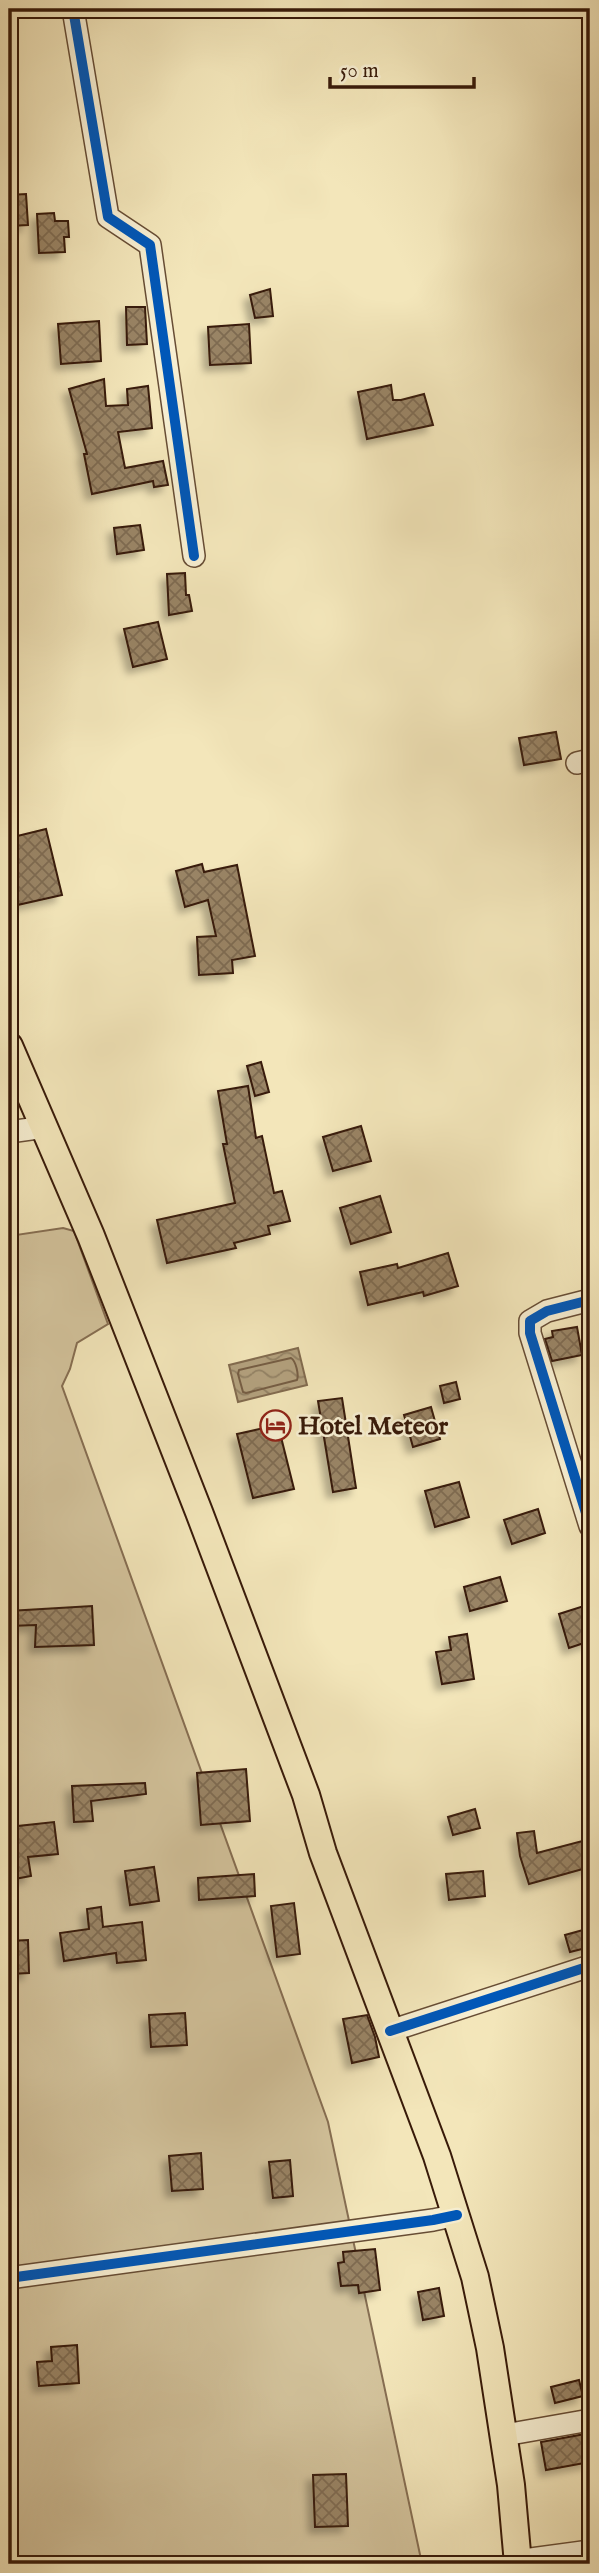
<svg xmlns="http://www.w3.org/2000/svg" width="599" height="2573" viewBox="0 0 599 2573" font-family="'IM FELL English',serif">
  <style>
    .green { fill: #d3c39c; stroke: #866e52; stroke-width: 2 }
    .water { fill: url(#water-waves); stroke: #826b4f; stroke-width: 2 }
    .lines { fill: none; stroke-linecap: round; stroke-linejoin: round }
    .shore { stroke: #765e44; stroke-width: 2 }
    .building { fill: url(#building-cross-hatch); stroke: #381a09; stroke-width: 2; filter: url(#shadow) }
    .minor-casing { stroke: #674d35; stroke-width: 24 }
    .major-casing { stroke: #381a09; stroke-width: 30 }
    .minor { stroke: #f7efd2; stroke-width: 21 }
    .major { stroke: #f3e6ba; stroke-width: 26 }
    .cycleway-casing { stroke: #f7efd2; stroke-width: 15 }
    .cycleway { stroke: #0057b8; stroke-width: 10 }
    .labels { text-anchor: middle; dominant-baseline: central; stroke-width: 5; stroke-linejoin: round; paint-order: stroke }
    .poi-label { font-size: 26px; font-weight: bold; fill: #381a09; stroke: #f7efd2; text-anchor: start }
  </style>
  <defs>
    <pattern id="water-waves" width="16" height="10" patternUnits="userSpaceOnUse" patternTransform="scale(1.75)"><rect width="16" height="10" fill="#b3a17e"/><path d="M0 5q4-4 8 0t8 0" fill="none" stroke="#938265"/></pattern>
    <pattern id="building-cross-hatch" width="8" height="8" patternUnits="userSpaceOnUse" patternTransform="scale(1.75)"><rect width="8" height="8" fill="#998465"/><path d="M0 0l8 8M0 8l8-8" fill="none" stroke="#7e6b51"/></pattern>
    <filter id="shadow"><feDropShadow dx="-6" dy="6" stdDeviation="3.5" flood-color="#0004"/></filter>
  </defs>
  <rect width="100%" height="100%" fill="#f3e6ba"/>
  <filter id="stains"><feTurbulence type="fractalNoise" baseFrequency=".00286" numOctaves="4"/><feColorMatrix values="0 0 0 0 .2 0 0 0 0 .09 0 0 0 0 .02 0 0 0 .5 -.17"/></filter>
  <radialGradient id="worn" r=".72"><stop offset=".6" stop-color="#630" stop-opacity="0"/><stop offset="1" stop-color="#630" stop-opacity=".3"/></radialGradient>
  <!-- green -->
  <path class="green" d="M63 1228 74 1231 108 1324 77 1343 70 1369 62 1386 328 2122 422 2564H9V1236Z"/>
  <!-- water -->
  <path class="water" d="M298 1348 307 1385 238 1402 229 1365Z"/>
  <g class="lines">
    <!-- shore -->
    <path class="shore" d="M291 1358C296 1361 299 1375 297 1380L246 1393 243 1392 238 1374 239 1370Z"/>
  </g>
  <!-- building -->
  <g class="building">
    <path d="M26 194 28 225 9 226V195Z"/>
    <path d="M54 213 55 221H68L69 237H64L65 252 39 253 37 214Z"/>
    <path d="M270 289 273 316 255 318 250 295Z"/>
    <path d="M126 307H145L147 344 127 345Z"/>
    <path d="M99 321 101 361 61 364 58 324Z"/>
    <path d="M249 324 251 363 210 365 208 327Z"/>
    <path d="M104 379 106 406 128 405 127 389 148 386 152 428 118 432 125 468 163 461 168 485 154 487 153 481 92 494 84 454H87L69 389Z"/>
    <path d="M391 385 393 400H401L424 394 433 425 367 439 358 392Z"/>
    <path d="M140 525 144 550 117 554 114 528Z"/>
    <path d="M185 573 186 595H189L192 611 169 615 167 574Z"/>
    <path d="M158 622 167 659 133 667 124 629Z"/>
    <path d="M556 732 561 759 524 765 519 738Z"/>
    <path d="M46 829 62 895 13 906 9 888V838Z"/>
    <path d="M202 864 204 872 237 865 255 956 232 960 233 973 199 975 197 937 216 936 208 900 185 907 176 871Z"/>
    <path d="M261 1062 269 1092 255 1096 247 1066Z"/>
    <path d="M248 1086 256 1138 262 1136 274 1193 282 1191 290 1221 268 1226 270 1234 234 1243 236 1248 167 1263 157 1220 235 1203 223 1144H227L218 1091Z"/>
    <path d="M361 1126 371 1161 333 1171 323 1137Z"/>
    <path d="M380 1196 391 1232 351 1244 340 1208Z"/>
    <path d="M448 1253 458 1286 424 1296 423 1292 368 1305 360 1272 397 1264 398 1268Z"/>
    <path d="M577 1327 582 1355 552 1361 545 1339 553 1337 552 1331Z"/>
    <path d="M456 1382 460 1399 444 1403 440 1386Z"/>
    <path d="M342 1398 356 1488 333 1492 318 1401Z"/>
    <path d="M431 1407 440 1439 413 1447 404 1415Z"/>
    <path d="M278 1425 294 1489 253 1498 237 1434Z"/>
    <path d="M459 1482 469 1517 435 1527 425 1491Z"/>
    <path d="M538 1509 545 1533 512 1544 504 1520Z"/>
    <path d="M500 1577 507 1601 470 1611 464 1587Z"/>
    <path d="M590 1604V1641L569 1648 559 1614Z"/>
    <path d="M92 1606 94 1645 35 1647 36 1625 9 1626V1611Z"/>
    <path d="M467 1634 474 1679 442 1684 436 1652 451 1650 449 1637Z"/>
    <path d="M246 1769 250 1821 201 1825 197 1773Z"/>
    <path d="M145 1783 146 1794 91 1801 93 1821 74 1822 72 1786Z"/>
    <path d="M475 1809 480 1828 453 1835 448 1817Z"/>
    <path d="M54 1822 58 1854 28 1857 31 1876 9 1880V1827Z"/>
    <path d="M534 1831 537 1853 590 1839V1867L529 1884 520 1856 517 1833Z"/>
    <path d="M154 1867 159 1901 130 1905 125 1871Z"/>
    <path d="M483 1871 485 1896 449 1900 446 1874Z"/>
    <path d="M254 1874 255 1896 199 1900 198 1878Z"/>
    <path d="M294 1903 300 1954 277 1957 271 1906Z"/>
    <path d="M101 1907 103 1927 142 1922 146 1960 117 1963 116 1953 64 1961 60 1933 89 1929 87 1909Z"/>
    <path d="M590 1928V1947L570 1952 565 1935Z"/>
    <path d="M28 1940 29 1973 9 1974V1941Z"/>
    <path d="M185 2013 187 2045 151 2047 149 2015Z"/>
    <path d="M367 2015 375 2037 379 2057 352 2063 343 2019Z"/>
    <path d="M201 2153 203 2189 172 2191 169 2156Z"/>
    <path d="M290 2160 293 2196 273 2198 269 2162Z"/>
    <path d="M375 2249 380 2290 359 2293 358 2285 341 2286 338 2263 344 2262 343 2252Z"/>
    <path d="M439 2288 444 2316 423 2320 418 2292Z"/>
    <path d="M77 2345 79 2383 39 2386 37 2362 52 2361 51 2347Z"/>
    <path d="M579 2380 583 2396 555 2403 551 2387Z"/>
    <path d="M585 2434 590 2462 546 2470 541 2442Z"/>
    <path d="M346 2474 348 2526 315 2527 313 2475Z"/>
  </g>
  <g class="lines">
    <defs>
      <g id="minor">
        <path d="M73 9 108 217 150 245 194 556"/>
        <path d="M577 763 590 760"/>
        <path d="M9 1132 45 1127"/>
        <path d="M590 1300 547 1311 530 1321V1333L590 1526"/>
        <path d="M390 2031 590 1966"/>
        <path d="M9 2278 433 2220 457 2215"/>
        <path d="M516 2433 590 2420"/>
        <path d="M531 2559 590 2551"/>
      </g>
      <path id="major" d="M9 1046 91 1236 199 1512 306 1795 323 1853 437 2156 475 2277 490 2348 511 2485 518 2564"/>
    </defs>
    <!-- minor casing -->
    <use href="#minor" class="minor-casing"/>
    <!-- major casing -->
    <use href="#major" class="major-casing"/>
    <!-- minor -->
    <use href="#minor" class="minor"/>
    <!-- major -->
    <use href="#major" class="major"/>
    <defs>
      <g id="cycleway">
        <path d="M73 9 108 217 150 245 194 556"/>
        <path d="M590 1300 547 1311 530 1321V1333L590 1526"/>
        <path d="M390 2031 590 1966"/>
        <path d="M9 2278 433 2220 457 2215"/>
      </g>
    </defs>
    <!-- cycleway casing -->
    <use href="#cycleway" class="cycleway-casing"/>
    <!-- cycleway -->
    <use href="#cycleway" class="cycleway"/>
  </g>
  <!-- icons -->
  <defs>
    <symbol id="hotel-ring" viewBox="-11 -11 22 22"><circle r="9.5" fill="#f7efd2" stroke="#8f2418" stroke-width="1.5"/><path d="M-6-4.5h1.5V1H6V5H4.5V3h-9V5H-6ZM-4 0a1.8 1.8 0 1 1 3.6 0ZM.5 0V-2.5h3Q6-2.5 6 0Z" fill="#8f2418"/></symbol>
  </defs>
  <g fill-rule="evenodd">
    <use href="#hotel-ring" x="258" y="1408" width="35" height="35"/>
  </g>
  <g class="labels">
    <!-- poi labels -->
    <g class="poi-label">
      <text x="298" y="1426">Hotel Meteor</text>
    </g>
  </g>
  <!-- margin -->
  <rect width="599" height="2573" fill="none" stroke="#f3e6ba" stroke-width="35"/>
  <rect x="10" y="10" width="578" height="2552" fill="none" stroke="#381a09" stroke-width="3.5"/>
  <rect x="18" y="18" width="564" height="2538" fill="none" stroke="#381a09" stroke-width="2"/>
  <!-- scale -->
  <path d="M330 77v10h144v-10" fill="none" stroke="#381a09" stroke-width="3.5"/>
  <text x="340" y="77" font-size="21" fill="#381a09" stroke="#f7efd2" stroke-width="5" paint-order="stroke">50 m</text>
  <rect width="100%" height="100%" filter="url(#stains)"/>
  <rect width="100%" height="100%" fill="url(#worn)"/>
</svg>
